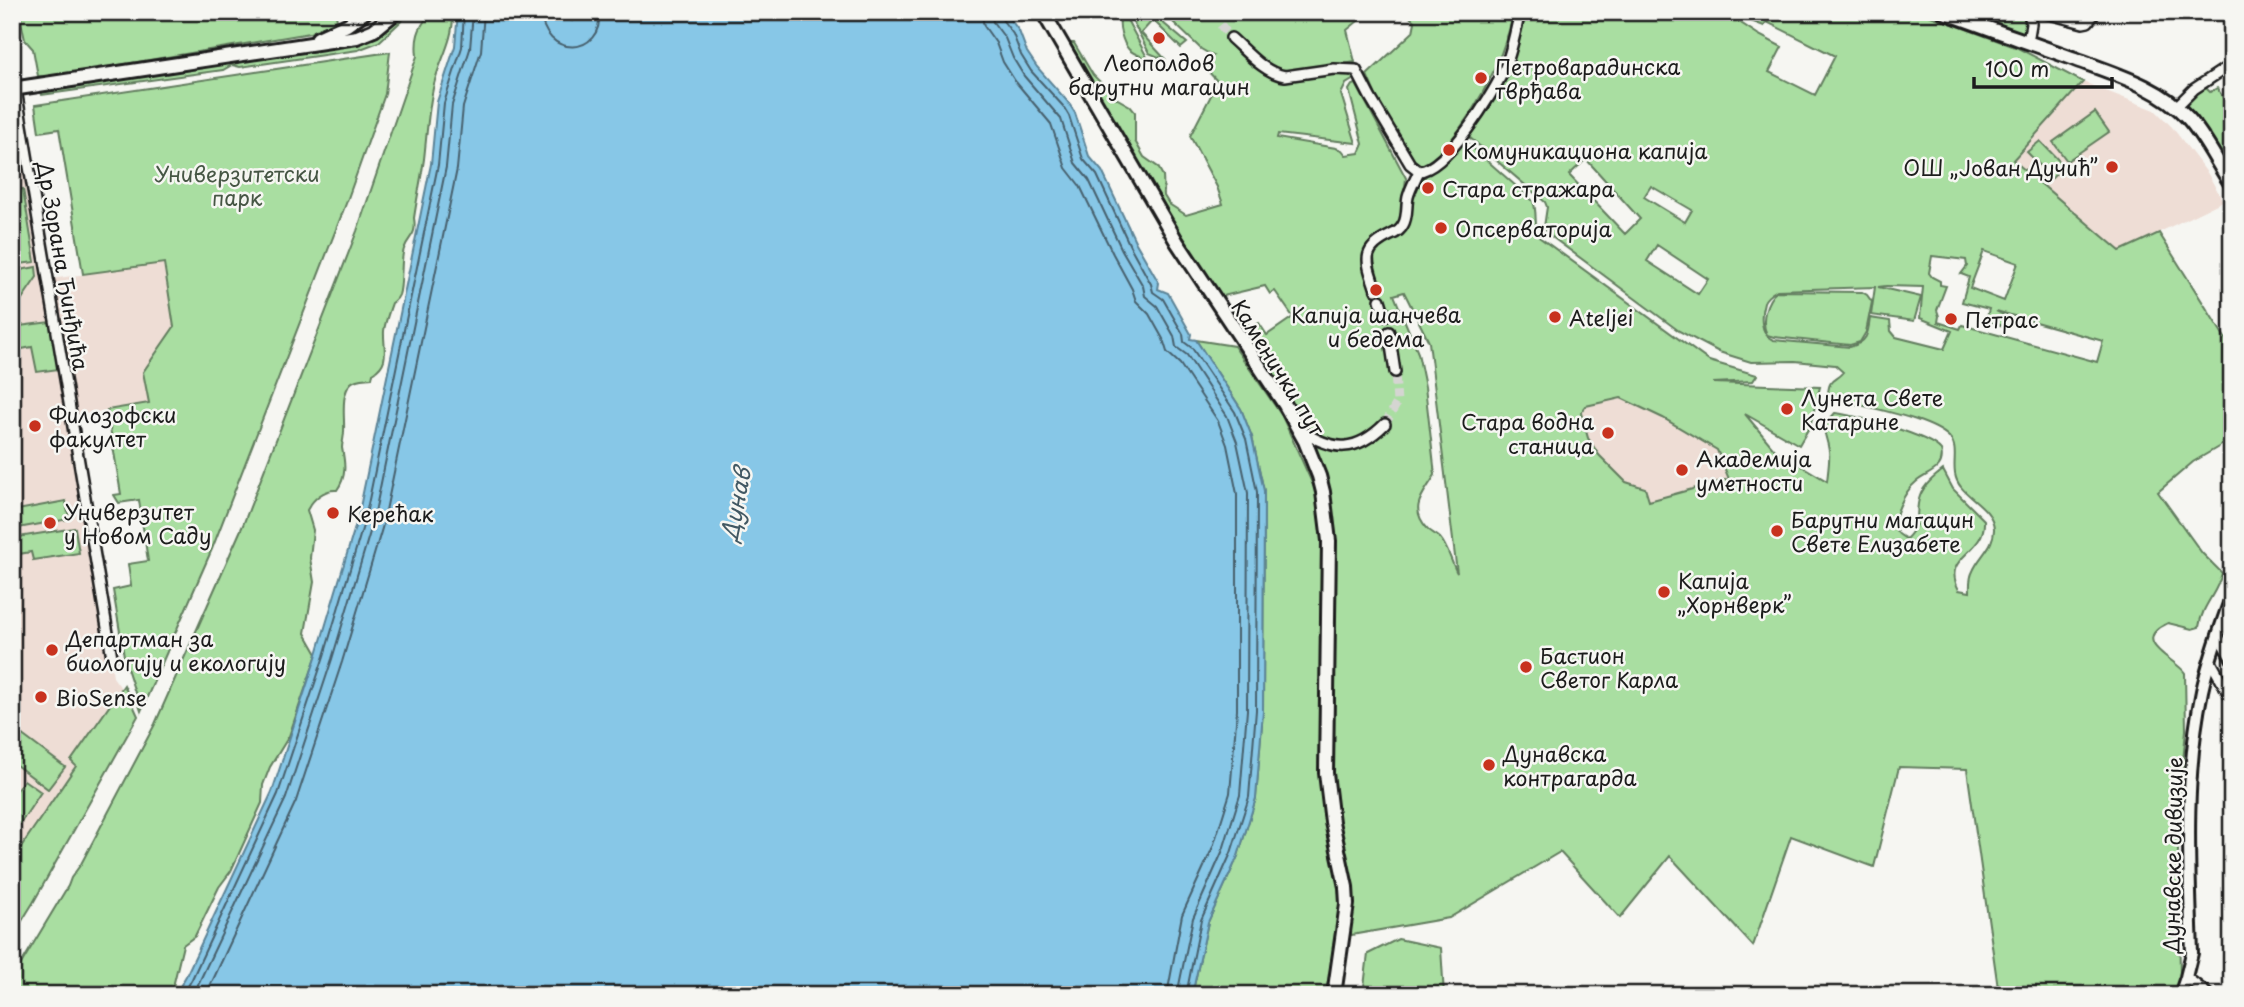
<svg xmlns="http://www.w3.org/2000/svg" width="2244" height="1007" viewBox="0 0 2244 1007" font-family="'Playpen Sans',sans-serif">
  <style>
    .built { fill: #eeddd5 }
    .green { fill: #a9dea1; stroke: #627d5e; stroke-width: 2; fill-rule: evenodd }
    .water { fill: #87c7e7; stroke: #5c8396; stroke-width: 2 }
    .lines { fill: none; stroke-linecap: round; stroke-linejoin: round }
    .shore { stroke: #47606d; stroke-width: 2 }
    .minor-tunnel { stroke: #d5d5d2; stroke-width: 9; stroke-dasharray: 9 4.5; stroke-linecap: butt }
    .minor-casing { stroke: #1c1c1c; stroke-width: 14 }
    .tertiary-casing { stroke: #1c1c1c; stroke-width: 16 }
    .secondary-casing { stroke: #1c1c1c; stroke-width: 18 }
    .minor { stroke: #f6f6f2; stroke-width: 9 }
    .tertiary { stroke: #f6f6f2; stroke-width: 10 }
    .secondary { stroke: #f6f6f2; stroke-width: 12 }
    .poi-dot { fill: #c8321e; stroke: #f6f6f2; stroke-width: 2.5 }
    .labels { text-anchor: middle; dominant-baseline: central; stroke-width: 5; stroke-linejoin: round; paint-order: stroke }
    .poi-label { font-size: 21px; fill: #1c1c1c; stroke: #f6f6f2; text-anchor: start }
    .park-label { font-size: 21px; fill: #465644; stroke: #f6f6f2 }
    .street-label { font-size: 21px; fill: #1c1c1c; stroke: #f6f6f2 }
    .water-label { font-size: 23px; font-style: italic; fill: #415863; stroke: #f6f6f2 }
  </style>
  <rect width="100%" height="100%" fill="#f6f6f2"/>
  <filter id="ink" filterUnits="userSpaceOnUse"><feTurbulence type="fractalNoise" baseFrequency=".0143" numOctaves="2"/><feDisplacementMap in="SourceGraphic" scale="14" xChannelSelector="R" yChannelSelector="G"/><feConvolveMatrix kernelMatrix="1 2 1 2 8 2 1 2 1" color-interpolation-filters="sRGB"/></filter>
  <g filter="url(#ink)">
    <!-- built -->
    <g class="built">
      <path d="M2083 82 2155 110 2172 127 2208 174 2223 201 2121 251 2012 159Z"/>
      <path d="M16 108 44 280 163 263 174 327 149 403 68 417 107 629 113 677 124 692 12 863V109Z"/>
      <path d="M1621 398 1663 418 1717 450 1729 479 1649 501 1645 488 1626 482 1599 455 1588 438 1581 413 1586 407Z"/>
    </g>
    <!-- green -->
    <g class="green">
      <path d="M19 12H336L337 23 310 33 48 77 38 76 33 49 25 40Z"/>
      <path d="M395 12H411L379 42 358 50 240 67 232 65 223 70 42 95 40 87 357 37Z"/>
      <path d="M1128 12H1150L1187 43 1181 48 1153 20 1141 33 1166 60 1149 53Z"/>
      <path d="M1182 12H1369L1347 30 1355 62 1333 66 1311 67 1284 73 1274 70 1229 41C1239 49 1262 72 1273 76 1296 85 1337 60 1354 79L1346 84 1341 94 1356 143 1278 134 1277 138 1336 148 1342 150 1346 155 1359 153 1363 144 1349 90 1352 85 1356 84 1406 178 1404 196 1452 152 1466 142 1533 201C1538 213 1533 225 1539 237L1709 361 1757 375 1753 381 1713 383 1820 387 1810 426 1799 445 1745 414 1775 450 1827 481C1828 472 1830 460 1829 451 1826 430 1818 432 1835 413 1857 416 1929 435 1941 450 1946 470 1928 472 1916 482 1906 490 1889 520 1897 532 1899 535 1903 537 1906 539 1924 521 1913 515 1920 496 1924 485 1934 477 1943 470L1953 489 1984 520C1986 555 1940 555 1959 590L1970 592C1970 584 1969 578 1973 571 1979 556 1995 546 1994 528 1993 510 1971 500 1961 487 1947 470 1962 451 1949 437 1934 422 1889 412 1869 407 1854 403 1840 403 1828 394 1829 377 1835 382 1843 372L1835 365 1795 361 1751 362 1719 352 1679 331 1548 234 1544 227 1547 207 1545 202 1469 137C1497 99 1518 59 1526 12H1711L1736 20 1759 35 1782 47 1769 72 1815 95 1835 56 1767 22 1764 26 1727 12H1920L2018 48 2083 82 2013 160 2120 251 2159 233 2232 349V439L2193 462 2158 492 2202 553 2222 573C2217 594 2202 605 2199 627L2192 629 2168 623C2127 642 2178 660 2185 673L2186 730 2180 794 2178 850 2180 977 2173 995H1999L1967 769 1899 767 1874 867 1791 836 1753 946 1670 856 1620 918 1560 852 1449 918 1351 935 1333 799 1331 740 1334 541 1333 518 1328 491 1230 313 1234 311 1239 319 1243 316 1251 328 1259 323 1267 335 1293 317 1275 291 1270 294 1265 286 1219 297 1201 275 1069 46 1071 43H1074L1093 75 1116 98 1130 106 1135 112V141L1144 157 1158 167 1163 176 1164 196 1169 204 1186 215 1223 204 1217 187 1190 136 1218 82 1204 67 1213 56 1201 49 1173 22ZM1586 159 1640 219 1625 234 1569 175ZM1651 186 1692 210 1685 222 1644 197ZM1657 245 1708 279 1698 294 1647 261ZM1984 251 2018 263 2004 301 1970 288ZM1932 256 1966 260 1967 266 1961 274 1969 277 1962 302 1989 309 1986 320 2003 326 2006 316 1996 311 2103 341 2097 362 1962 325 1960 329 1938 322 1939 316 1937 310 1946 286 1940 285V281L1932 277 1929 273ZM1886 286 1923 287 1920 318 1952 331 1944 349 1896 337 1891 331 1890 321 1870 318C1868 335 1867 342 1850 347L1773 340C1760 334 1760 316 1764 302 1766 297 1772 293 1777 290L1875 287 1871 315 1914 321 1921 297 1878 287ZM1404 292 1429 342 1457 573C1451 562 1448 547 1440 538 1436 534 1431 533 1427 528 1408 507 1424 494 1435 475L1425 387 1418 353 1394 295ZM1621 398 1663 418 1717 450 1729 479 1649 501 1645 488 1626 482 1599 455 1588 438 1581 413 1586 406Z"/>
      <path d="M1405 12H1514C1500 71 1470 122 1429 166 1425 166 1422 166 1418 164 1401 154 1375 94 1367 75L1413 32 1415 22Z"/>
      <path d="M1961 12H2029L2031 24 2023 33Z"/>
      <path d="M440 15 453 16C453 41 440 60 434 84 428 109 427 133 424 159 421 179 417 198 414 218 417 237 409 235 404 249 400 260 403 284 399 295 397 300 396 300 392 303 389 312 385 322 384 331 383 348 391 362 373 373L372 378C365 379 356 378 351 383 340 395 345 417 344 432 344 437 342 443 342 448 345 463 347 476 337 490 324 489 313 499 307 510L313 530 310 558 314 582 305 633 317 654 289 736 270 767 263 785 262 803 231 871 219 887 195 936 183 945 171 995H12V979L68 886 71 878 81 864 155 724 243 525 357 231 417 56C415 39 418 29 428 16Z"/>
      <path d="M1121 15 1125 16 1148 59C1131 52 1126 52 1121 33 1119 26 1119 22 1121 15Z"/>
      <path d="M390 52 385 94 347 201 212 549 141 711 125 662 113 590 131 586 128 564 148 561 139 500 119 503 114 495 121 494 107 410 149 403 143 372 174 327 164 263 83 274 59 129 39 132 35 105Z"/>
      <path d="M2201 83 2210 92 2217 88 2232 111V186L2176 107Z"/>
      <path d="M2095 112 2109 132 2067 161 2053 142Z"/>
      <path d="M2040 141 2064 166 2052 178 2027 152Z"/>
      <path d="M23 189 35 262 12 265V191Z"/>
      <path d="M36 267 37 277 15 309H12V290L18 289 15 271Z"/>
      <path d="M1777 291 1862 292 1867 295 1872 302 1866 332 1860 342 1850 345 1774 337 1767 335C1760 321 1766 300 1777 291Z"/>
      <path d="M50 322 59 369 37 372 32 347 12 351V327Z"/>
      <path d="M1196 340 1234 346 1282 416 1317 494 1322 544 1319 763 1326 823 1339 887 1340 906 1327 989 1324 995H1192L1208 922 1238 856 1256 798 1263 711 1264 491 1252 437 1241 409Z"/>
      <path d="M66 501 69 519 12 529V511Z"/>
      <path d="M75 528 79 553 33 560 31 552 13 555 12 538Z"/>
      <path d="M124 685 138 716 33 903 12 937V860L76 766 71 761Z"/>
      <path d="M21 734 65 767 48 789 12 762V745Z"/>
      <path d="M24 780 41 792 12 836V797Z"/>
      <path d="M1398 939 1441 948 1444 995H1363L1368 954Z"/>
    </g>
    <!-- water -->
    <path class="water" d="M458 12H504L507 14 509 12H567L568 19 572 21 574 18 572 12H1005L1019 31 1027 52 1037 67 1068 102 1075 113 1089 156 1102 171 1136 243 1159 283 1158 289 1168 293 1191 334 1190 339 1196 340 1241 409 1252 437 1264 491 1263 711 1256 798 1238 856 1208 922 1192 995H175L186 976 272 792 317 654 358 517 431 164 437 102 455 46Z"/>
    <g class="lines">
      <!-- shore -->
      <g class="shore">
        <path d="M541 12C543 59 604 57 599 12"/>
        <path d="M981 12 984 26 996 43 1003 62 1015 81 1051 124 1066 168 1080 186 1113 254 1132 289 1136 301 1149 314 1163 339 1167 352 1180 364 1218 421 1227 445 1237 494V710L1230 793 1213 847 1182 915 1167 995"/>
        <path d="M991 12 993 22 1005 38 1013 58 1024 76 1061 119 1075 163 1089 180 1122 250 1143 286 1145 296 1157 306 1174 336 1176 347 1187 355 1227 416 1237 442 1248 493 1247 710 1240 795 1223 850 1193 918 1177 995"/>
        <path d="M1000 12 1001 18 1013 34 1021 55 1031 71 1063 106 1069 116 1083 159 1097 175 1130 246 1151 284 1153 292 1163 299 1183 334 1184 342 1192 348 1235 412 1246 439 1257 492 1256 710 1249 797 1231 853 1201 920 1186 995"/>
        <path d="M183 995 192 979 278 794 324 656 365 519 438 165 444 103 462 47 464 12"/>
        <path d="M193 995 286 798 332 659 373 522 446 167 452 105 470 49 473 12"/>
        <path d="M206 995 296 801 342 662 383 525 457 169 463 107 481 51 484 12"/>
      </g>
      <!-- minor-tunnel -->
      <g class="minor-tunnel">
        <path d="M1220 12 1219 23 1231 38"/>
        <path d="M1385 424 1397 403 1395 372"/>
      </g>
      <defs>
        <g id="minor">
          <path d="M2042 12 2083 23 2088 22 2096 12"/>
          <path d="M1231 38C1247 52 1264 73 1285 76L1334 69 1356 70 1370 97 1410 164 1419 171C1446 170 1493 94 1504 70 1512 52 1515 32 1520 12"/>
          <path d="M2028 42 2031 24 2029 12"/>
          <path d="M12 66 112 657"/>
          <path d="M2176 107 2194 89 2232 64"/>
          <path d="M1376 290C1367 262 1359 250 1391 235 1396 233 1400 231 1403 225 1408 217 1406 206 1408 197 1410 189 1415 180 1419 171"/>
          <path d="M1380 300 1385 316"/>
          <path d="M1389 332 1395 372"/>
          <path d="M1300 430C1334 452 1356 453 1385 424"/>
          <path d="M2218 635 2232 660"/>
          <path d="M2210 660 2232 700"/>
          <path d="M2186 977 2209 995"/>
        </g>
        <path id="tertiary" d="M2180 995 2186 977 2192 953C2189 866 2184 777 2202 691 2209 658 2221 626 2232 595"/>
        <g id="secondary">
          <path d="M1043 12 1177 242 1285 405 1305 441 1319 476 1323 492 1329 541 1326 773 1332 822 1346 887 1347 904 1334 995"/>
          <path d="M1944 12C1987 28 2031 43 2075 59 2114 74 2159 86 2188 118 2206 138 2217 163 2232 185"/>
          <path d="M318 38 347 25 365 12"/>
          <path d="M12 89 357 37 374 30 396 12"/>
        </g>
      </defs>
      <!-- minor casing -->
      <use href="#minor" class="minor-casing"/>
      <!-- tertiary casing -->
      <use href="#tertiary" class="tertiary-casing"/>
      <!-- secondary casing -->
      <use href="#secondary" class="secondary-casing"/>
      <!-- minor -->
      <use href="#minor" class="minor"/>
      <!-- tertiary -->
      <use href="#tertiary" class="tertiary"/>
      <!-- secondary -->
      <use href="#secondary" class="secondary"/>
    </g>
  </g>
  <!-- markers -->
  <g class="poi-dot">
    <circle cx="1159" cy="38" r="7"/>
    <circle cx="1481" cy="78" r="7"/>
    <circle cx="1449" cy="150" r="7"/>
    <circle cx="2112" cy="167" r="7"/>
    <circle cx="1428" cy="188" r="7"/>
    <circle cx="1441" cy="228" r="7"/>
    <circle cx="1376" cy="290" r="7"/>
    <circle cx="1555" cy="317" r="7"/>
    <circle cx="1951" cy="319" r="7"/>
    <circle cx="1787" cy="409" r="7"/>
    <circle cx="35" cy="426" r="7"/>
    <circle cx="1608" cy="433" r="7"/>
    <circle cx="1682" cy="470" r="7"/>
    <circle cx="333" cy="513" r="7"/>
    <circle cx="50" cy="523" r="7"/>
    <circle cx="1777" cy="531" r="7"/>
    <circle cx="1664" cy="592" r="7"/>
    <circle cx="52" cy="650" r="7"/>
    <circle cx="1526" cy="667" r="7"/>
    <circle cx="41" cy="697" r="7"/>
    <circle cx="1489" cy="765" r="7"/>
  </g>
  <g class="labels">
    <!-- poi labels -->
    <g class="poi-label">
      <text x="1159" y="62" text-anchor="middle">Леополдов<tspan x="1159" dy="24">барутни магацин</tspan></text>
      <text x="1495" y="66">Петроварадинска<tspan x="1495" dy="24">тврђава</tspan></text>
      <text x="1463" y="150">Комуникациона капија</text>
      <text x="2098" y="167" text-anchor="end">ОШ „Јован Дучић”</text>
      <text x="1442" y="188">Стара стражара</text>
      <text x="1455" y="228">Опсерваторија</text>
      <text x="1376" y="314" text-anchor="middle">Капија шанчева<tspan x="1376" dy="24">и бедема</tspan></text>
      <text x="1569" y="317">Ateljei</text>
      <text x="1965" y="319">Петрас</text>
      <text x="1801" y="397">Лунета Свете<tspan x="1801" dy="24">Катарине</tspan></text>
      <text x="49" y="414">Филозофски<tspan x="49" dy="24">факултет</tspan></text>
      <text x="1594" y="421" text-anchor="end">Стара водна<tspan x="1594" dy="24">станица</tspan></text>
      <text x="1696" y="458">Академија<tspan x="1696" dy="24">уметности</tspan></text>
      <text x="64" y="511">Универзитет<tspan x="64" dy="24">у Новом Саду</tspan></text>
      <text x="347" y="513">Керећак</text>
      <text x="1791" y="519">Барутни магацин<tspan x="1791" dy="24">Свете Елизабете</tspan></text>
      <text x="1678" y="580">Капија<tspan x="1678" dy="24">„Хорнверк”</tspan></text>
      <text x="66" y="638">Департман за<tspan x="66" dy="24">биологију и екологију</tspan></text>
      <text x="1540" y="655">Бастион<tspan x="1540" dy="24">Светог Карла</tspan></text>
      <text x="55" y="697">BioSense</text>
      <text x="1503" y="753">Дунавска<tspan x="1503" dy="24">контрагарда</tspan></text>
    </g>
    <!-- park labels -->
    <g class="park-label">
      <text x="237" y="173">Универзитетски<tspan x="237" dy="24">парк</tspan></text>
    </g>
    <!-- street labels -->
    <g class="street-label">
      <text transform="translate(64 266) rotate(80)">Др Зорана Ђинђића</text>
      <text transform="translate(1279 367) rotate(58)">Каменички пут</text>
      <text transform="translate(2172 855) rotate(-89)">Дунавске дивизије</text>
    </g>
    <!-- water labels -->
    <g class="water-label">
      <text transform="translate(735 504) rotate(-79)">Дунав</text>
    </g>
  </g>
  <!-- margin -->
  <rect width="2244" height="1007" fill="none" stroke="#f6f6f2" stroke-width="42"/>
  <rect x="21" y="21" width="2202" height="965" fill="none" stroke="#1c1c1c" stroke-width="2.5" filter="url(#ink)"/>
  <!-- scale -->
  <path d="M1974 77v10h138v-10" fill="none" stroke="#1c1c1c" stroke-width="3.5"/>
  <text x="1985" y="77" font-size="21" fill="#1c1c1c" stroke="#f6f6f2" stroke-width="5" paint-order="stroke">100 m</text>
</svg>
